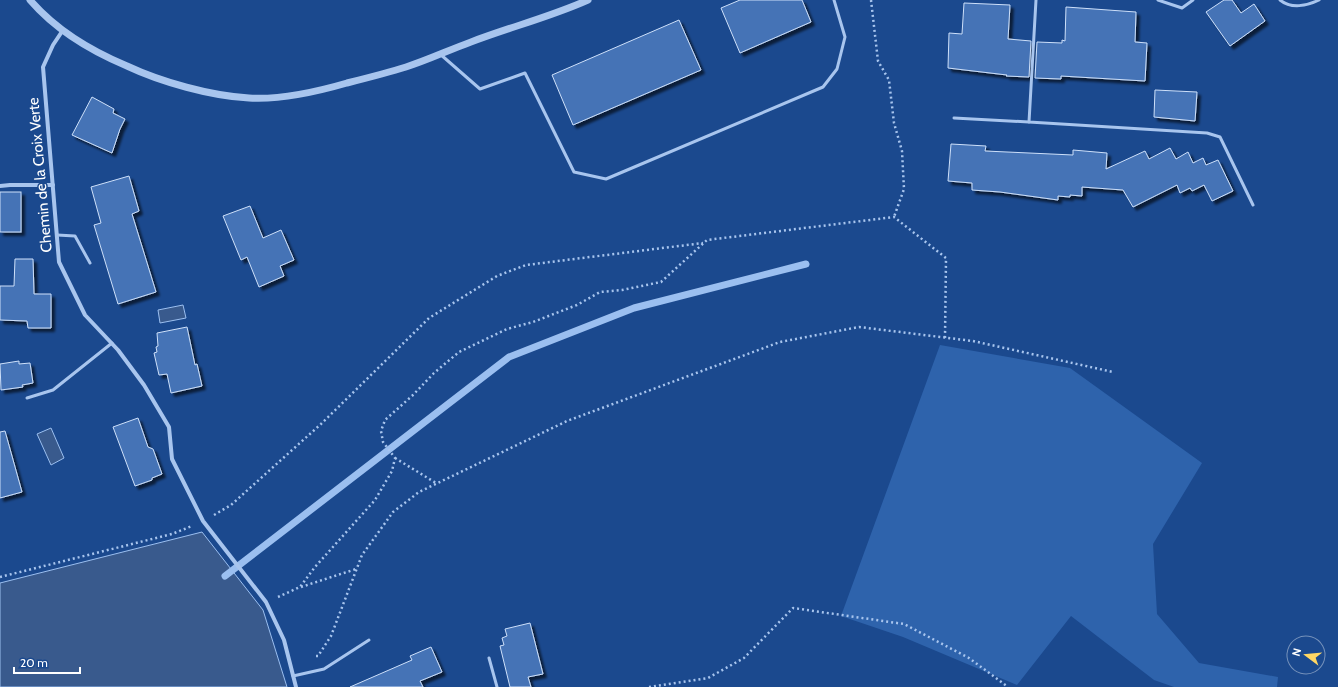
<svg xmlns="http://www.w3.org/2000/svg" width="1338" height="687" viewBox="0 0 1338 687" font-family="Cabin,sans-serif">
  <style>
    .green { fill: #2e63ac }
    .water { fill: #395a8d; stroke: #9bbff0 }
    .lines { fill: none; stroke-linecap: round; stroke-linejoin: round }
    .stream { stroke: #9bbff0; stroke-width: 7 }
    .building { fill: #4473b6; stroke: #cee0fa; filter: url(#shadow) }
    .path { stroke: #a8c5ee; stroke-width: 2.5; stroke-dasharray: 2 3; stroke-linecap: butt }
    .service { stroke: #a8c5ee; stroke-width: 3 }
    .minor { stroke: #a8c5ee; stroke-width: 4 }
    .tertiary { stroke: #a8c5ee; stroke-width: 7 }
    .labels { text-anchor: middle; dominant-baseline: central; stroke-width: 3; stroke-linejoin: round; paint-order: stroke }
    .street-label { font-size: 15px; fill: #fff; stroke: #1b498e }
  </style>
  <defs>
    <filter id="shadow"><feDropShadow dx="3.5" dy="3.5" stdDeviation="1" flood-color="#0009"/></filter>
  </defs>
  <rect width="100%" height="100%" fill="#1b498e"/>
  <!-- green -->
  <path class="green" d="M940 345 1070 368 1202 463 1153 544 1157 614 1199 663 1278 677 1277 687H1174L1154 680 1071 616 1017 685 903 637 841 616Z"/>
  <!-- water -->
  <g class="water">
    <path d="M183 305 186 318 160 323 158 310Z"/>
    <path d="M51 428 64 458 51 465 37 434Z"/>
    <path d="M202 532 263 610 287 687H0V583Z"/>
  </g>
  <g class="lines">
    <!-- stream -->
    <path class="stream" d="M225 576 509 357 634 308 806 264"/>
  </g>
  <!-- building -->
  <g class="building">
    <path d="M740 0H802L811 22 740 53 721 8Z"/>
    <path d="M1224 0H1232L1241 13 1254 4 1265 21 1230 46 1206 12Z"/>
    <path d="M964 3 1010 5 1008 39 1031 41 1029 77 1006 76 1007 75 948 68 949 33 962 34Z"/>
    <path d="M1066 7 1136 12 1135 42 1147 43 1145 81 1061 76V79L1035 78 1037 42 1062 43V40L1065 41Z"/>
    <path d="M679 20 701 70 573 125 552 75Z"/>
    <path d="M1155 90 1197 92 1195 121 1154 117Z"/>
    <path d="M92 97 114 109 113 113 125 119 120 129 112 153 72 135Z"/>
    <path d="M951 144 986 146 985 151 1073 155V150L1107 153 1106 169 1145 151 1149 159 1170 148 1176 159 1188 152 1193 163 1203 158 1206 165 1218 160 1233 191 1212 201 1204 185 1192 191 1190 188 1180 193 1177 185 1133 207 1123 190 1082 187V196L1070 195V197L1058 196V200L1000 192 972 190V183L948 181Z"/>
    <path d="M129 176 139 211 132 214 156 292 118 304 94 225 101 223 91 187Z"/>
    <rect x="0" y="192" width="21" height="40"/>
    <path d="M250 206 263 238 281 230 294 260 280 266 284 276 259 287 247 257 241 260 223 216Z"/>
    <path d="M15 259H33L34 294H51V328H28L27 321 0 320V286H14Z"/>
    <path d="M187 327 195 365 197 364 202 386 171 393 167 374 159 375 154 353 157 352 156 347 158 346 157 333Z"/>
    <path d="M19 361V364L30 363 33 383 22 385 23 387 1 390 0 364Z"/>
    <path d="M138 418 148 447 153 449 162 474 152 478V480L135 486 113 427Z"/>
    <path d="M5 431 22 492 0 498V432Z"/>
    <path d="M530 623 543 674 528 677 531 687H510L500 646 504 645 502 638 507 636 505 629Z"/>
    <path d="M431 647 442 672 420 681 423 687H350L412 660 410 656Z"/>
  </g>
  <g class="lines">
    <!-- path -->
    <g class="path">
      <path d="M871 0 878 61 889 80 894 123 902 151 904 189 894 217"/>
      <path d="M395 458 436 483"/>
      <path d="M214 515 231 505 321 424 429 318 497 276 526 265 703 243"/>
      <path d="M0 577 172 534 192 526"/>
      <path d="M301 587 356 569"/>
      <path d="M278 597 300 587 315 567 375 500 392 471 395 458 383 442 381 431 385 420 413 395 434 373 459 352 507 329 533 322 577 305 600 292 622 290 661 282 707 240 894 217 946 258 945 338"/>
      <path d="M316 656H318L331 636 362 555 393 512 419 492 567 421 780 342 859 327 973 341 1113 372"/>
      <path d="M649 687 708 678 744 658 793 608 904 624 969 658 1008 687"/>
    </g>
    <!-- service -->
    <g class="service">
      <path d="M1036 0 1029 122 1207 133 1220 137 1253 205"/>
      <path d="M1158 0 1182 8 1193 0"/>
      <path d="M1280 0C1291 9 1307 6 1319 0"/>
      <path d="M440 54 480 89 525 73 574 172 606 179 823 87 837 69 845 37 834 0"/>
      <path d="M954 118 1029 122"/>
      <path d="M57 235 75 236 90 263"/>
      <path d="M27 398 53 390 112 343"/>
      <path d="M489 658 497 687"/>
      <path d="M293 676 324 669 369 640"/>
    </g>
    <!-- minor -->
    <g class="minor">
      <path d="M63 30 53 45 43 67 59 262 85 315 118 350 144 385 169 427 172 459 203 521 266 602 284 640 296 687"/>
      <path d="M0 186 10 185H53"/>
    </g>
    <!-- tertiary -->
    <path class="tertiary" d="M30 0C55 29 91 51 127 66 161 82 211 96 249 98 282 100 316 92 347 83 367 78 387 73 406 67 428 60 449 50 471 42 510 27 550 17 588 0"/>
  </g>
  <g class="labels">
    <!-- street labels -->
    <g class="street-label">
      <text transform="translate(40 175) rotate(-95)">Chemin de la Croix Verte</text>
    </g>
  </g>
  <!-- north arrow -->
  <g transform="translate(1306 655) rotate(286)"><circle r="19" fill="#1b498e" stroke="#7692bb"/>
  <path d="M0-3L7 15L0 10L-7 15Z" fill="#ffd764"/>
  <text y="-6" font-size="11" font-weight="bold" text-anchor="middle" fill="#ffffff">N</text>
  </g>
  <!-- scale -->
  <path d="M14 667v6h66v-6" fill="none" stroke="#ffffff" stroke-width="2"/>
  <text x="20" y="667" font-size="12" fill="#ffffff" stroke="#1b498e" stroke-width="3" paint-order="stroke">20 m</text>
</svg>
